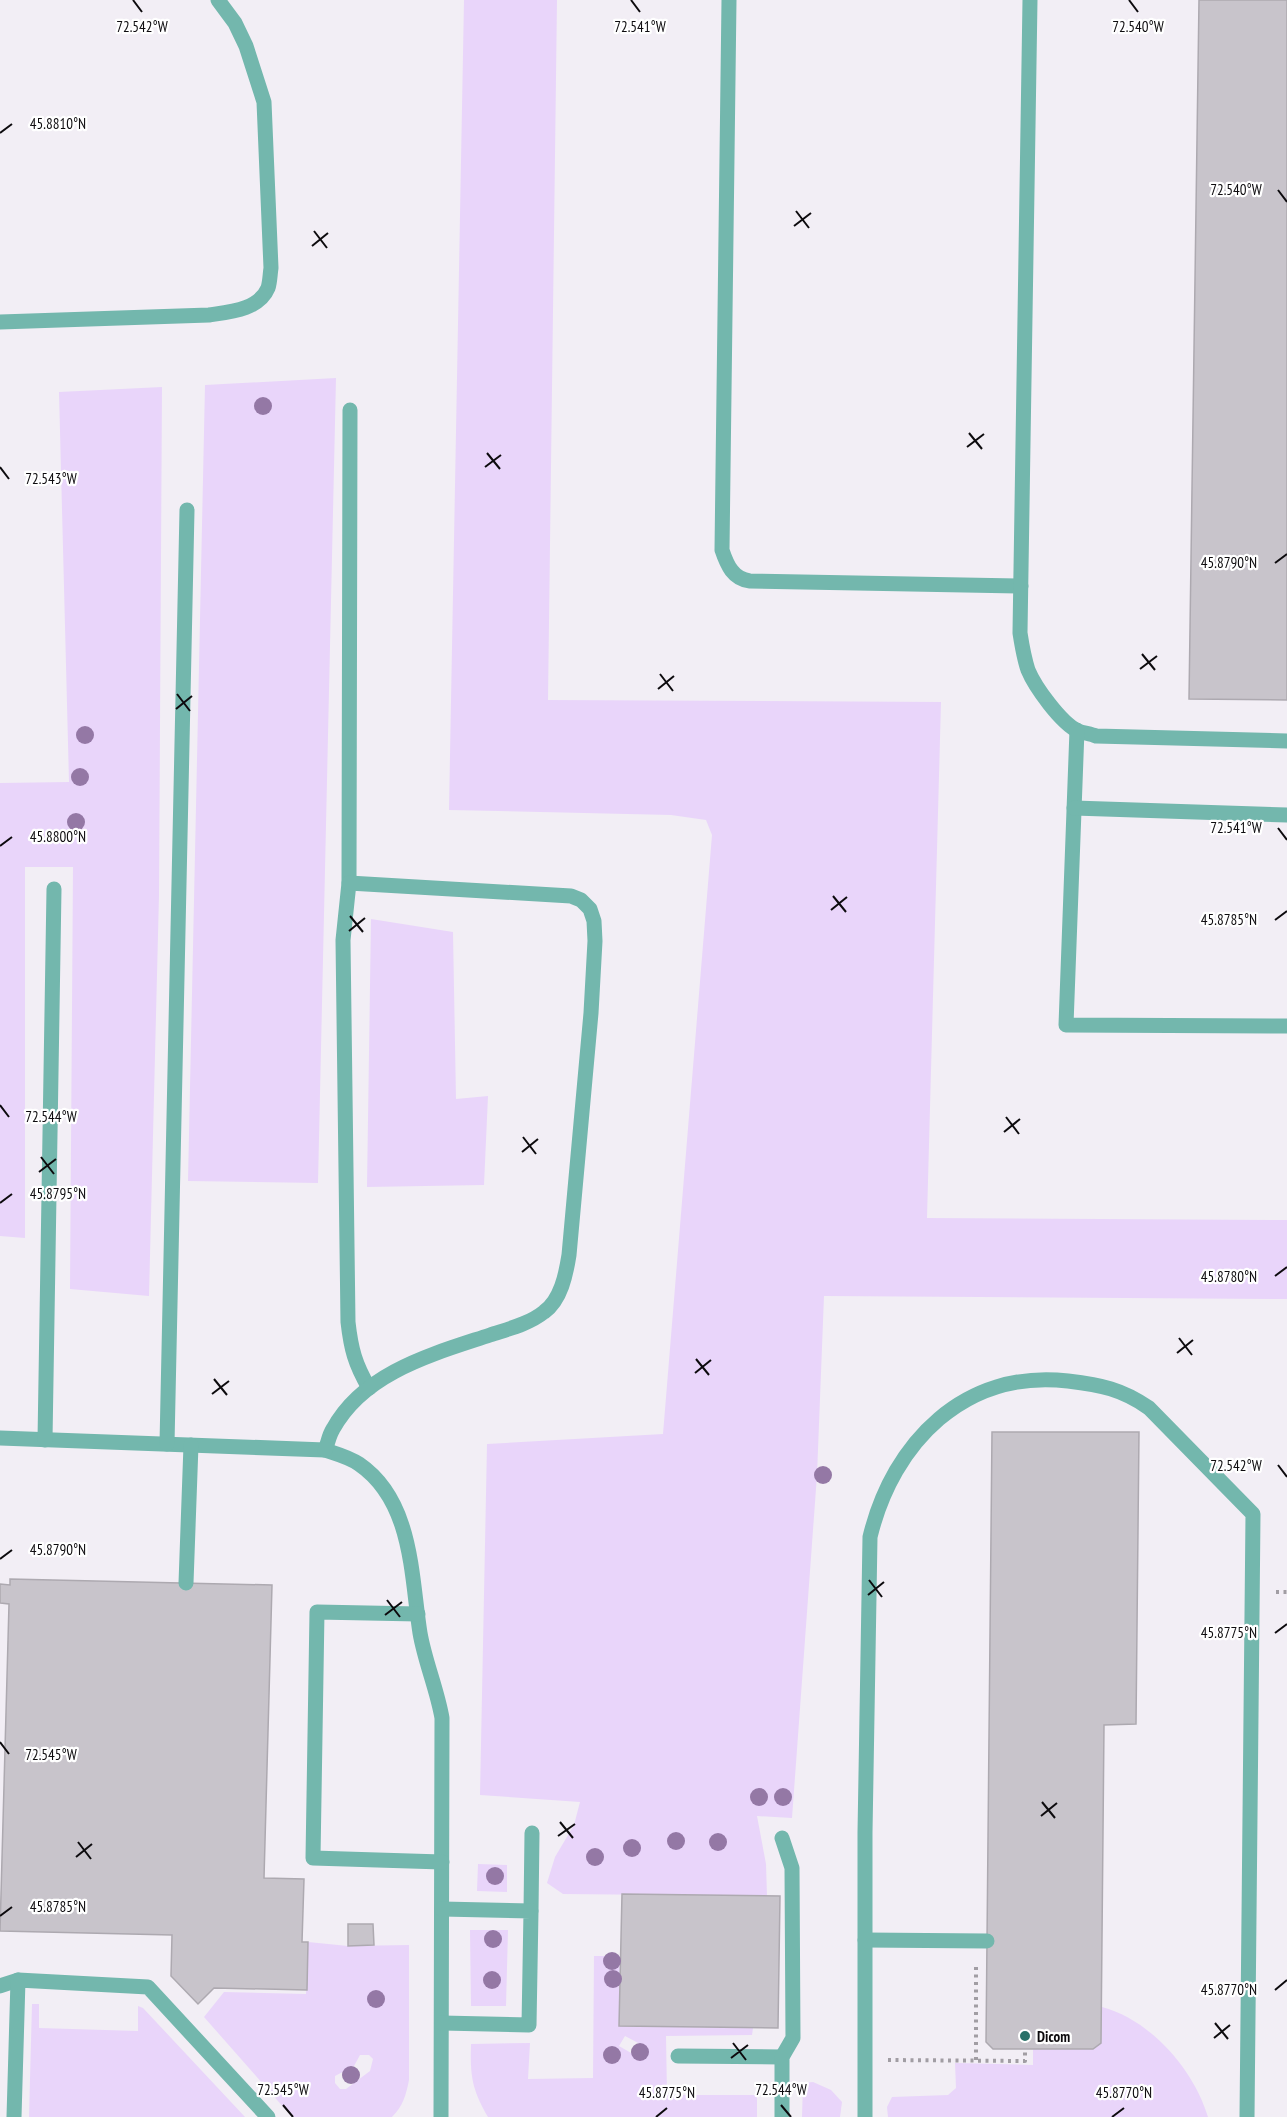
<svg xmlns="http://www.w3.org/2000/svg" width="1287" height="2117" viewBox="0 0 1287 2117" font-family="'PT Sans Narrow',sans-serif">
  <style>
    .green { fill: #e9d5fa; fill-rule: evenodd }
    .building { fill: #c8c4cb; stroke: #ada9b0; stroke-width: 1.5 }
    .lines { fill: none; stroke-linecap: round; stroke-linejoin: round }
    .path { stroke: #a19da3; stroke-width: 4; stroke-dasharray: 3 4.5; stroke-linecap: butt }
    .service { stroke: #73b7ad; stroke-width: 15 }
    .tree { fill: #9478a5 }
    .ticks { fill: none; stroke: #0d0b0e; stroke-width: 2 }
    .poi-dot { fill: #297168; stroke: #fff; stroke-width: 2 }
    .labels { text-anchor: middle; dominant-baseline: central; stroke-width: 4.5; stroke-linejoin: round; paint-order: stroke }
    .poi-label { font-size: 15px; font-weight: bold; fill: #0d0b0e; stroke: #fff; text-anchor: start }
    .ticks-label { font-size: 15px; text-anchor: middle; fill: #0d0b0e; stroke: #fff; stroke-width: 4.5; stroke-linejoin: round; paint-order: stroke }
  </style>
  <rect width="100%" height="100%" fill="#f2eef5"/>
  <!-- green -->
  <g class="green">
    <path d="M464 0H557L548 700 941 702 927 1218 1287 1220V1299L824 1296 817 1475 792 1818 757 1816 766 1864 767 1896 563 1894 547 1883 555 1857 574 1825 580 1802 480 1795 487 1444 663 1434 712 835 706 820 671 815 449 810Z"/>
    <path d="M336 378 318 1183 188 1181 205 385Z"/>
    <path d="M162 387 159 895 149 1296 70 1289 73 867H25V1238L0 1236V783L69 782 59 392Z"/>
    <path d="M371 919 453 932 456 1099 488 1096 484 1185 367 1187Z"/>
    <path d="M478 1864 507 1865V1892L477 1891Z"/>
    <path d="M470 1930H508L506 2006H471Z"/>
    <path d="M308 1942 348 1946 409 1945V2080C406 2095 403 2106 392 2117H292L204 2017 224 1992 306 1994ZM360 2055H369L373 2059 370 2071 346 2089H340L335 2083V2076L354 2066Z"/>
    <path d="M594 1956H620L619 2026 753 2028 752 2035 666 2036 667 2095H757V2117H488C472 2089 470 2076 471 2044L530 2043 528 2079 593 2078ZM625 2036 644 2046 638 2057 619 2046Z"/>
    <path d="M32 2004H39V2028L138 2031V2006L143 2008 245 2117H29Z"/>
    <path d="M1102 2007C1151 2020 1194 2070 1208 2117H888L887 2107 892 2097 948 2095 956 2088 955 2063 1033 2065V2049H1093L1101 2043Z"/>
    <path d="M813 2082 831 2090 842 2102 840 2117H802L803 2083Z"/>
  </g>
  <!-- building -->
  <g class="building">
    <path d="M1199 0H1287V700L1189 699Z"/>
    <path d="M992 1432H1139L1136 1724 1104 1725 1101 2043 1093 2049H993L986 2042Z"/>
    <path d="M10 1579 272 1585 264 1878 304 1879 302 1942H308L307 1990 214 1988 198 2004 171 1976 172 1935 0 1931 9 1604 0 1603V1584L10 1585Z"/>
    <path d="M622 1894 780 1896 778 2028 619 2026Z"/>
    <path d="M348 1924H373L374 1945 348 1946Z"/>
  </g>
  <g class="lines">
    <!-- path -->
    <g class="path">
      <path d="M1276 1592H1287"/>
      <path d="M888 2060 1025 2061V2049"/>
      <path d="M976 2060V1966"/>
    </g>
    <!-- service -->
    <g class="service">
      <path d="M729 0 722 550C727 565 733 579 750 581L1021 586"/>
      <path d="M1030 0 1020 633C1022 646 1024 658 1028 670 1035 687 1061 723 1078 731 1084 733 1091 734 1096 736L1287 741"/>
      <path d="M0 322 209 315C229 312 259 310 268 288 270 282 270 274 271 268L264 102 246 46 235 23 218 0"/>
      <path d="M350 410 349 883 343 940 348 1322C351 1349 355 1364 369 1388"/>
      <path d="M1077 730 1066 1025 1287 1026"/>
      <path d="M1074 808 1287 815"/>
      <path d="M0 1438 325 1450C337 1454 349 1457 359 1464 413 1501 411 1576 420 1633 425 1662 437 1689 442 1718L441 2117"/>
      <path d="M45 1440 54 889"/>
      <path d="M167 1444 187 510"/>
      <path d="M325 1450C328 1443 329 1435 333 1429 364 1372 433 1354 490 1335 508 1329 529 1324 544 1312 561 1300 566 1274 569 1255L591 1013 595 941 594 921 590 909 581 900 571 896 349 883"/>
      <path d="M186 1583 191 1445"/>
      <path d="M418 1614 317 1612 313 1858 442 1862"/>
      <path d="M531 1911 532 1833"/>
      <path d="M865 1940 987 1941"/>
      <path d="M0 1986 18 1980"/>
      <path d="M442 2023 529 2025 531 1911 442 1909"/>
      <path d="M678 2056 782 2057"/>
      <path d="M14 2117 18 1980 148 1987 268 2117"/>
      <path d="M782 2117V2057L793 2038 792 1868 782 1838"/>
      <path d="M865 2117V1833L870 1537C893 1442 965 1369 1068 1381 1101 1385 1122 1389 1149 1408L1253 1514 1247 2117"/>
    </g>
  </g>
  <!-- trees -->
  <g class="tree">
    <circle cx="263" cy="406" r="9"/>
    <circle cx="85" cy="735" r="9"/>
    <circle cx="80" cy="777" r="9"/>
    <circle cx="76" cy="822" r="9"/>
    <circle cx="823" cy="1475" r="9"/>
    <circle cx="759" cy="1797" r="9"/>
    <circle cx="783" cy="1797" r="9"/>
    <circle cx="676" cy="1841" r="9"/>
    <circle cx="718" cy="1842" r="9"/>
    <circle cx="632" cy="1848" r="9"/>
    <circle cx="595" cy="1857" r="9"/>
    <circle cx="495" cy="1876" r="9"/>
    <circle cx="493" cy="1939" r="9"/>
    <circle cx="612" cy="1961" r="9"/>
    <circle cx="613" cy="1979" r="9"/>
    <circle cx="492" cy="1980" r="9"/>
    <circle cx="376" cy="1999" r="9"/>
    <circle cx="640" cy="2052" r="9"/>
    <circle cx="612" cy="2055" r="9"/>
    <circle cx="351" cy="2075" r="9"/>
  </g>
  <!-- ticks -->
  <path class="ticks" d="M133 0 142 12M631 0 640 12M1129 0 1138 12M0 133 12 124M1278 190 1287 202M796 211 809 228M794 226 811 213M314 231 327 248M312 246 328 233M969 433 982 449M967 447 984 434M487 453 500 469M0 467 9 479M485 467 501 455M1275 563 1287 554M1142 654 1155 670M1140 669 1157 656M660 674 673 691M658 689 674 676M177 694 190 711M176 709 192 696M1278 828 1287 840M0 846 12 837M833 896 846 912M831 910 847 897M350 916 363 932M1275 920 1287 911M349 931 365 918M0 1105 9 1117M1006 1117 1019 1134M1004 1132 1020 1119M523 1137 536 1154M522 1152 538 1139M41 1157 54 1174M39 1172 56 1159M0 1203 12 1194M1275 1276 1287 1267M1179 1338 1192 1355M1177 1353 1193 1340M696 1359 709 1375M695 1373 711 1360M214 1379 227 1395M212 1394 229 1381M1278 1465 1287 1477M0 1559 12 1550M869 1580 882 1597M868 1595 884 1582M387 1600 400 1617M385 1615 402 1602M1275 1633 1287 1624M0 1742 9 1754M1042 1802 1055 1818M1041 1816 1057 1803M560 1822 573 1838M558 1836 575 1824M78 1842 91 1859M76 1857 92 1844M0 1916 12 1907M1275 1990 1287 1980M1215 2023 1228 2039M1214 2038 1230 2025M733 2043 746 2060M731 2058 748 2045M283 2105 293 2117M781 2105 791 2117M656 2117 667 2108M1112 2117 1124 2108"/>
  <!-- markers -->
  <circle class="poi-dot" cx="1025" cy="2036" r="6"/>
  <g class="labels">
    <!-- poi labels -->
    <g class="poi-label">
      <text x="1037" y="2036">Dicom</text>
    </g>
  </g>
  <g class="ticks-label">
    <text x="142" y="32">72.542°W</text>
    <text x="640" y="32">72.541°W</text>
    <text x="1138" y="32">72.540°W</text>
    <text x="58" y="129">45.8810°N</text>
    <text x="1236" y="195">72.540°W</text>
    <text x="51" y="484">72.543°W</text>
    <text x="1229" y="568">45.8790°N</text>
    <text x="1236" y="833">72.541°W</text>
    <text x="58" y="842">45.8800°N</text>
    <text x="1229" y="925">45.8785°N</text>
    <text x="51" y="1122">72.544°W</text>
    <text x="58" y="1199">45.8795°N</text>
    <text x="1229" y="1282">45.8780°N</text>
    <text x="1236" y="1471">72.542°W</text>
    <text x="58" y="1555">45.8790°N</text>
    <text x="1229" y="1638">45.8775°N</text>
    <text x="51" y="1760">72.545°W</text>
    <text x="58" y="1912">45.8785°N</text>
    <text x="1229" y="1995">45.8770°N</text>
    <text x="283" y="2095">72.545°W</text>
    <text x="781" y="2095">72.544°W</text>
    <text x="667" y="2098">45.8775°N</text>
    <text x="1124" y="2098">45.8770°N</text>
  </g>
</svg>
